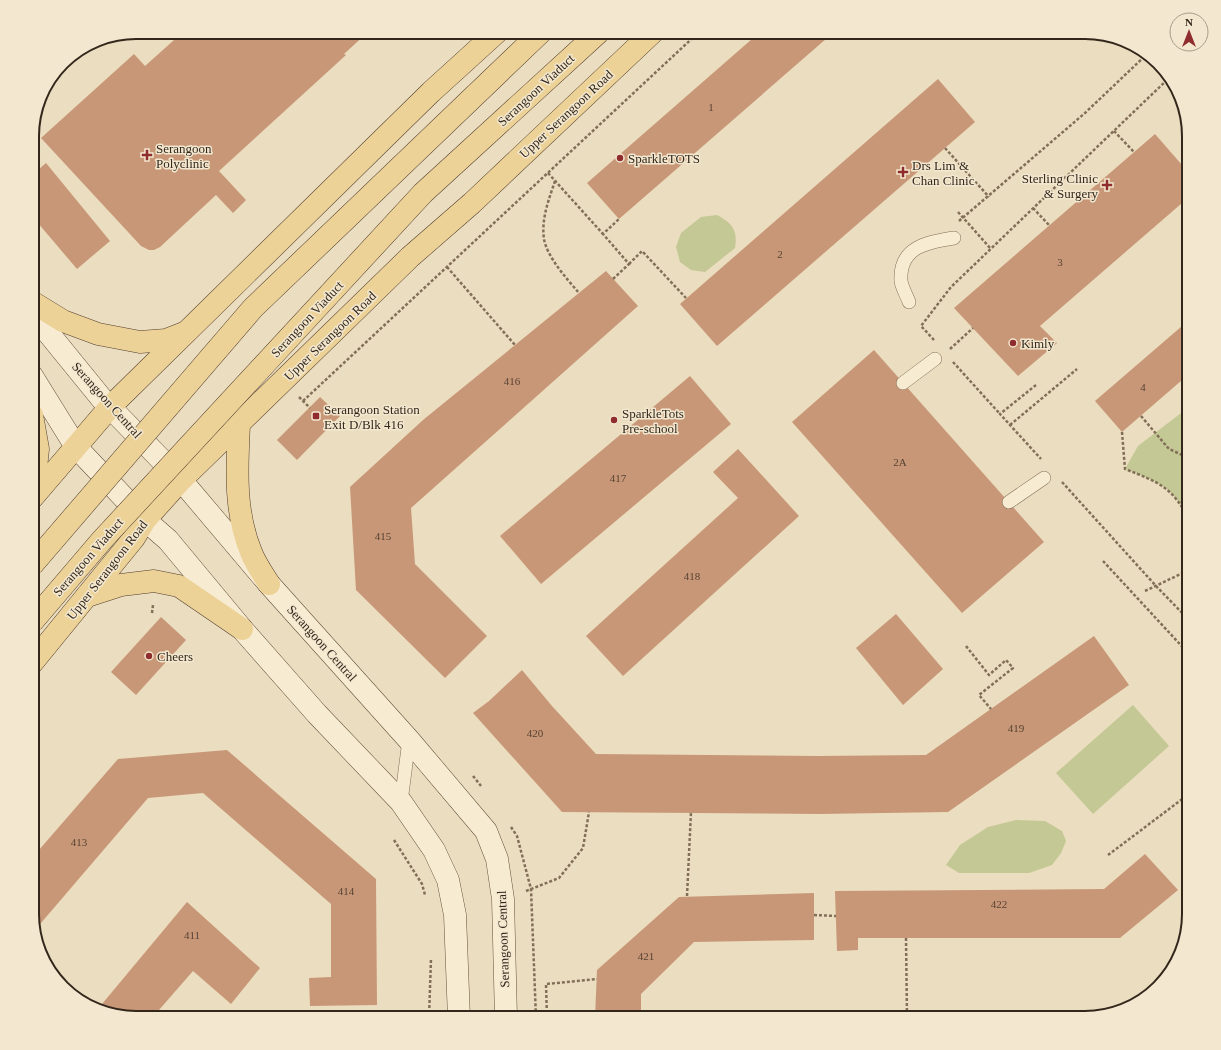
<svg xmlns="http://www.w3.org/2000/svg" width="1221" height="1050" viewBox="0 0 1221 1050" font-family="'Times New Roman',serif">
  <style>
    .green { fill: #c3c894 }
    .building { fill: #c89777 }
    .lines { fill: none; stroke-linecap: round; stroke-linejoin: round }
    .lane-casing { stroke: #836f59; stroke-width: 14 }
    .secondary-casing { stroke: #65503c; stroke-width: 23 }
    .primary-casing { stroke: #513d2d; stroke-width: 23 }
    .path { stroke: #836f59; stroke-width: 2.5; stroke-dasharray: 3 2; stroke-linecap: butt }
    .lane { stroke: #f7ebd2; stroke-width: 13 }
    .secondary { stroke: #f7ebd2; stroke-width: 22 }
    .primary { stroke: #edd298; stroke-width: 22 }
    .primary-bridge-casing { stroke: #513d2d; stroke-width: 23; stroke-linecap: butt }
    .primary-bridge { stroke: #edd298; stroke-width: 22 }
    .poi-dot { fill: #8f2c2e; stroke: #f3e8cf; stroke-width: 1.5 }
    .labels { text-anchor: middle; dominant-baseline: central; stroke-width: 3; stroke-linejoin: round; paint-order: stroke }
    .number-label { font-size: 11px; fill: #584333 }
    .street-label { font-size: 13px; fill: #33271c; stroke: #f3e8cf }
    .poi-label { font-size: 13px; fill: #33271c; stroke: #f3e8cf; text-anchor: start }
    .rim { fill: none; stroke: #33271c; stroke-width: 2 }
  </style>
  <rect width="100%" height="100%" fill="#ebddbf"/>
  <!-- green -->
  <g class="green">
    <path d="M717 215C732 223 738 230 735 248L705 272 691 270 680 262 676 247 681 233 701 217Z"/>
    <path d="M1189 407V520C1173 486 1158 482 1125 469L1138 446Z"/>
    <path d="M1133 705 1169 746 1093 814 1056 773Z"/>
    <path d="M1016 820 1045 821 1062 831 1066 841 1061 853 1052 865 1029 873H959L946 865 960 845 988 827Z"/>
  </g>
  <!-- building -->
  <g class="building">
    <path d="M183 32H368L344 54 346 55 219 171 246 200 233 213 216 195 160 247 154 250H149L141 246 41 138 134 54 145 66Z"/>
    <path d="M760 32H834L619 219 587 183Z"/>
    <path d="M938 79 975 122 717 346 680 304Z"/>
    <path d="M1155 134 1189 173V197L1040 326 1057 343 1018 376 954 308Z"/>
    <path d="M46 163 110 241 77 269 32 216V175Z"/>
    <path d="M606 271 638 306 411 508 415 564 487 636 445 678 356 590 350 487 423 420Z"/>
    <path d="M1189 320V374L1122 432 1095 401Z"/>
    <path d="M874 350 1044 542 962 613 792 422Z"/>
    <path d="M690 376 731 424 541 584 500 536Z"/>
    <path d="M320 397 340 416 297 460 277 440Z"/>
    <path d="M738 449 799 516 623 676 586 636 738 498 713 472Z"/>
    <path d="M896 614 943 669 903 705 856 648Z"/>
    <path d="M161 617 186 640 136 695 111 672Z"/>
    <path d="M1094 636 1129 685 948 812 819 814 562 812 473 713 489 701 522 670 552 706 596 754 818 756 926 755Z"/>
    <path d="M227 750 376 879 377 1005 310 1006 309 978 331 977V904L203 793 148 798 35 930 32 920V858L118 759Z"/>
    <path d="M1145 854 1178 890 1120 938H858V950L837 951 835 891 1104 889Z"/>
    <path d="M814 893V940L694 942 641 994V1018H595L597 970 679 897Z"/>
    <path d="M187 902 260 968 231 1004 193 971 152 1018H136L97 1010Z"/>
  </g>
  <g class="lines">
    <defs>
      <g id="lane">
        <path d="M909 302C907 296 902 288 901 281 899 247 927 242 954 238"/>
        <path d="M903 383 935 359"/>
        <path d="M1009 502 1044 478"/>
        <path d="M401 802 409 740"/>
      </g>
      <g id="secondary">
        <path d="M32 313 102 399 181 480 269 584 409 740 486 831 497 859 503 899 506 1018"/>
        <path d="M32 376 76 447 145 520 168 540 242 629 317 714 401 802 434 850 448 880 455 915 459 1018"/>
      </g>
      <g id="primary">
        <path d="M32 302 63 321 98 334 140 342 166 340 184 333"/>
        <path d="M32 415 38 449 33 496"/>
        <path d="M239 424C237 467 234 511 251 552 255 563 263 574 269 584"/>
        <path d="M32 498 110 407 431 92 497 32"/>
        <path d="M87 596 121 585 154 581 179 586 242 629"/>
        <path d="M32 663 134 538 145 520 181 480 410 257 472 203 653 32"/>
      </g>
    </defs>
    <!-- lane casing -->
    <use href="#lane" class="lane-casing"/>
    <!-- secondary casing -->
    <use href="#secondary" class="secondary-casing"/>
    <!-- primary casing -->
    <use href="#primary" class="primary-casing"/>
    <!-- path -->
    <g class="path">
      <path d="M1122 39 1158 63"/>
      <path d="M1114 131 1134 152"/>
      <path d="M945 148 989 197"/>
      <path d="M548 173 603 234"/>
      <path d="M555 181C549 199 541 219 544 239 547 257 567 279 579 293"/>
      <path d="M1033 208 1049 225"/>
      <path d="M958 212 991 249"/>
      <path d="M959 221 1085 113 1145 56"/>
      <path d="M629 264 642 251 686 298"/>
      <path d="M447 267 515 345"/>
      <path d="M613 279 629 264 603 234 619 219"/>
      <path d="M934 340 921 326 951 287 1168 79"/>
      <path d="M950 349 973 328"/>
      <path d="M953 362 1000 414"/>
      <path d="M1036 385 1000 414 1041 459"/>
      <path d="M299 397 310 408"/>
      <path d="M303 401 699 32"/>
      <path d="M1141 416 1169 449 1189 458"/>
      <path d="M1010 425 1077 369"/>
      <path d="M1122 432 1125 469C1158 482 1173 487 1189 520"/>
      <path d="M1062 482 1156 586 1189 620"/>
      <path d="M1181 503 1189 493"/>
      <path d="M1103 561 1189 654"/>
      <path d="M1145 591 1189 570"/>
      <path d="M152 613 153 605"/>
      <path d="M966 646 989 675 1006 660 1013 668 979 695 991 709"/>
      <path d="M473 776 481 786"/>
      <path d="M511 827 517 836 531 889 536 1018"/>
      <path d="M394 840 422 884 425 895"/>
      <path d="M1108 855 1189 794"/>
      <path d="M526 891 559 878 583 848 589 812"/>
      <path d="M687 896 691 812"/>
      <path d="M814 915 836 916"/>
      <path d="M906 938 907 1018"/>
      <path d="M429 1018 431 959"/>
      <path d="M547 1018 546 984 597 979"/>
    </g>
    <!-- lane -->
    <use href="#lane" class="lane"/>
    <!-- secondary -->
    <use href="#secondary" class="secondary"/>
    <!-- primary -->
    <use href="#primary" class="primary"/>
    <defs>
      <g id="primary-bridge">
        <path d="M32 565 253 308 541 32"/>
        <path d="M32 622 102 540 423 193 599 32"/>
      </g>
    </defs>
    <!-- primary-bridge casing -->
    <use href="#primary-bridge" class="primary-bridge-casing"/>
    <!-- primary-bridge -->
    <use href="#primary-bridge" class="primary-bridge"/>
  </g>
  <!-- markers -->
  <g class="poi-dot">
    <path d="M145 149h4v4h4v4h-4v4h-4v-4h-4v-4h4z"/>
    <circle cx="620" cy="158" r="4"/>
    <path d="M901 166h4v4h4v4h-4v4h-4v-4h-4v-4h4z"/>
    <path d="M1105 179h4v4h4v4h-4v4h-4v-4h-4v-4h4z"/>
    <circle cx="1013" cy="343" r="4"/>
    <rect x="312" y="412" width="8" height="8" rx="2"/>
    <circle cx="614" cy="420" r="4"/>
    <circle cx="149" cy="656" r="4"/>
  </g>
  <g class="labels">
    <!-- number labels -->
    <g class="number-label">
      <text x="711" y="107">1</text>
      <text x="780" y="254">2</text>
      <text x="1060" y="262">3</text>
      <text x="512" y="381">416</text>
      <text x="1143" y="387">4</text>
      <text x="900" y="462">2A</text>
      <text x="618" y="478">417</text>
      <text x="383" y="536">415</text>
      <text x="692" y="576">418</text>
      <text x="1016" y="728">419</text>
      <text x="535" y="733">420</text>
      <text x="79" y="842">413</text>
      <text x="346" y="891">414</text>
      <text x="999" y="904">422</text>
      <text x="192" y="935">411</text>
      <text x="646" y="956">421</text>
    </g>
    <!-- street labels -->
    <g class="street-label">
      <text transform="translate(536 90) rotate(-43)">Serangoon Viaduct</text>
      <text transform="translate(566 114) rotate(-43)">Upper Serangoon Road</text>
      <text transform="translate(307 319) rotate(-47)">Serangoon Viaduct</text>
      <text transform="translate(330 336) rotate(-44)">Upper Serangoon Road</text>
      <text transform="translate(107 400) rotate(48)">Serangoon Central</text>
      <text transform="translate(88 557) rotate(-49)">Serangoon Viaduct</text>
      <text transform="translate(107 570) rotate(-52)">Upper Serangoon Road</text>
      <text transform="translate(322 643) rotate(48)">Serangoon Central</text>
      <text transform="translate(503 939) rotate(-92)">Serangoon Central</text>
    </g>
    <!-- poi labels -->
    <g class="poi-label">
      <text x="156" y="148">Serangoon<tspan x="156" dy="15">Polyclinic</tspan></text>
      <text x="628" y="158">SparkleTOTS</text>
      <text x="912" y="165">Drs Lim &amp;<tspan x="912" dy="15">Chan Clinic</tspan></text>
      <text x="1098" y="178" text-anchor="end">Sterling Clinic<tspan x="1098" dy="15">&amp; Surgery</tspan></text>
      <text x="1021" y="343">Kimly</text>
      <text x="324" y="409">Serangoon Station<tspan x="324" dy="15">Exit D/Blk 416</tspan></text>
      <text x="622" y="413">SparkleTots<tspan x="622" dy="15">Pre-school</tspan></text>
      <text x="157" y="656">Cheers</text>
    </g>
  </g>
  <!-- crop -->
  <path d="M0 0H1221V1050H0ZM136 39H1085A97 97 0 0 1 1182 136V914A97 97 0 0 1 1085 1011H136A97 97 0 0 1 39 914V136A97 97 0 0 1 136 39Z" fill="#f3e8cf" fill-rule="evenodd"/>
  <path class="rim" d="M136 39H1085A97 97 0 0 1 1182 136V914A97 97 0 0 1 1085 1011H136A97 97 0 0 1 39 914V136A97 97 0 0 1 136 39Z"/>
  <!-- north arrow -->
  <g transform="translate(1189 32)"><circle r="19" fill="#f3e8cf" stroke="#a69b87"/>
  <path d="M0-3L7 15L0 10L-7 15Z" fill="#8f2c2e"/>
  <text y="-6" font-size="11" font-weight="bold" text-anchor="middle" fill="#33271c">N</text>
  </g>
</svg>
